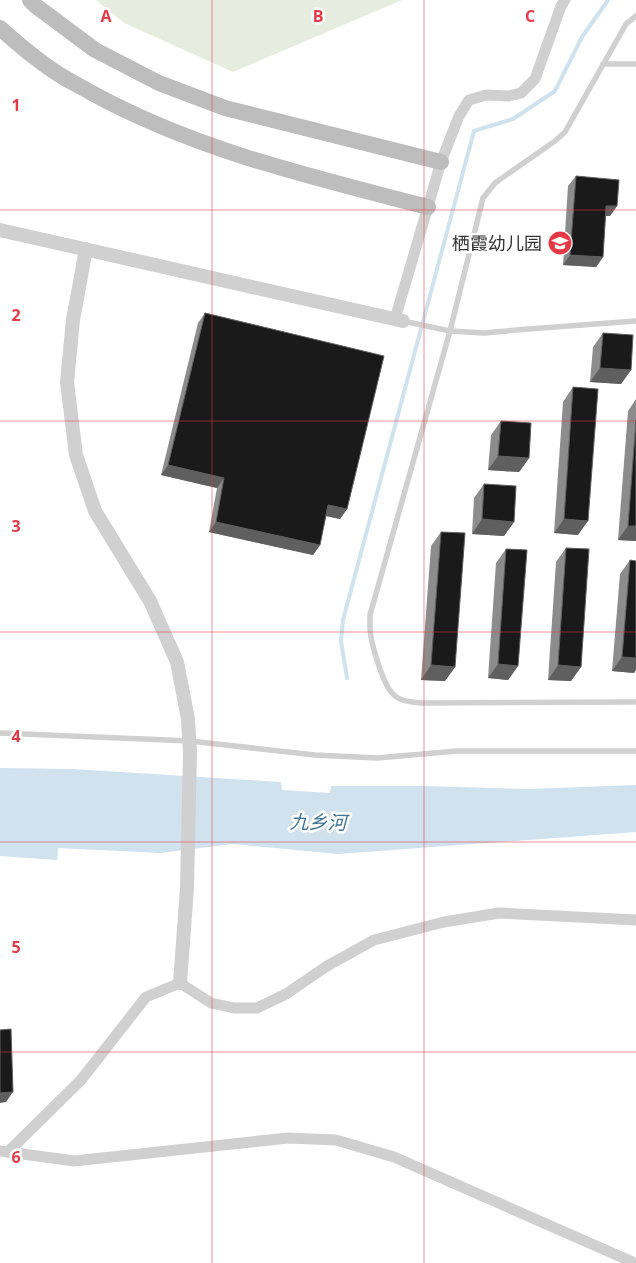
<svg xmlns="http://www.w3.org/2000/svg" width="636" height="1263" viewBox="0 0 636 1263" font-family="'Open Sans','Noto Sans SC',sans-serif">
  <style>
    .green { fill: #e6ecdf }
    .water { fill: #cfe2ee }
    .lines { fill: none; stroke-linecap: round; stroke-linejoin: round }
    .stream { stroke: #cfe2ee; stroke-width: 4 }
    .service { stroke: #d0d0d0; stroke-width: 5.5 }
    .minor { stroke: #d0d0d0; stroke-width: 11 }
    .tertiary { stroke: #d0d0d0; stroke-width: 14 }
    .secondary { stroke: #bdbdbd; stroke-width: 16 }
    .wall { fill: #8c8c8c }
    .shaded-wall { fill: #5f5f5f }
    .building { fill: #1a1a1a; stroke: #5f5f5f }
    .grid { fill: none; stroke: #e63946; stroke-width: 1; stroke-opacity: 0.55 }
    .labels { text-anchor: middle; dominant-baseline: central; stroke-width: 5; stroke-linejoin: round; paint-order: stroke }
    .poi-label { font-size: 18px; fill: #333; stroke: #fff; text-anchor: end }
    .water-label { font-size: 19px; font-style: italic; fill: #3f7597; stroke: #fff }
    .grid-label { font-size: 16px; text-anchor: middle; font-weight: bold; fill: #e63946; stroke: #fff; stroke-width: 5; stroke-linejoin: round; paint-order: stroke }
  </style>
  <rect width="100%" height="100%" fill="#fff"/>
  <!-- green -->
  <path class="green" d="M96 0H402L233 72 124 23Z"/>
  <!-- water -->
  <path class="water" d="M0 768 73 769 281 782 282 790 330 793 331 786H421L528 789 636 785V832L338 854 232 844 160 853 58 848 57 860 0 856Z"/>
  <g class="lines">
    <!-- stream -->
    <path class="stream" d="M347 678 341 641 343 620 474 131 513 119 555 91 582 37 608 0"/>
    <!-- service -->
    <g class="service">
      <path d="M636 16 626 24 565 132 555 141 495 183 483 198 450 331 370 615C370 619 370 623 370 627 370 641 383 685 393 694 400 702 413 702 423 703L636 702"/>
      <path d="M603 64H636"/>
      <path d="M403 321 450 331 484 333 528 329 636 321"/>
      <path d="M0 733 190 741 315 755 377 758 457 751H636"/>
    </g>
    <!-- minor -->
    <g class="minor">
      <path d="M395 319 441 162 459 116 469 100 486 95 509 96 521 93 535 79 561 6 565 0"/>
      <path d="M0 1151 8 1152 81 1080 146 997 180 983 211 1003 234 1008H257L286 994 327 966 374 940 444 922 499 913 636 920"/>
      <path d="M8 1152 74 1161 288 1138 336 1140 394 1157 635 1263"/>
    </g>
    <!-- tertiary -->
    <g class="tertiary">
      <path d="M0 230 403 321"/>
      <path d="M86 249 73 320 67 382 76 455 95 511 150 601 177 662 188 719 190 753 187 888 180 983"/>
    </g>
    <!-- secondary -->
    <g class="secondary">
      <path d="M30 0 36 6 95 50 159 83 225 108 441 162"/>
      <path d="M0 28C19 45 39 62 60 75 69 81 80 86 90 92 195 150 312 177 428 207"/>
    </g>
  </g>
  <!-- wall -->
  <g class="wall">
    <path d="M576 176 617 206 610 216H606L603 257 596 267 563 265 568 186Z"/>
    <path d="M205 313 347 509 340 519 326 516 320 545 313 555 209 532 217 488 161 475 198 323Z"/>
    <path d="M603 333 631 370 621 384 590 382 593 347Z"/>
    <path d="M573 387 578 535 554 533 563 402Z"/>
    <path d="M636 399V541L618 540 628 411Z"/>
    <path d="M501 421 529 458 519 472 488 470 491 435Z"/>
    <path d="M484 484 514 522 504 536 472 534 474 498Z"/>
    <path d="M441 532 455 667 445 681 421 680 431 546Z"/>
    <path d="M566 548 581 667 571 681 548 680 556 562Z"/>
    <path d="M506 549 518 666 508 680 488 678 496 563Z"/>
    <path d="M630 560 634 673 612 671 620 574Z"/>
  </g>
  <!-- shaded-wall -->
  <g class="shaded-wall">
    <path d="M606 206H617L610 216H599Z"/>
    <path d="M570 255 603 257 596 267 563 265Z"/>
    <path d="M600 368 631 370 621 384 590 382Z"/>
    <path d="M498 456 529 458 519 472 488 470Z"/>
    <path d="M168 465 224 478 217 488 161 475Z"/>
    <path d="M328 505 347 509 340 519 321 515Z"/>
    <path d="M482 519 514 522 504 536 472 534Z"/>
    <path d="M564 519 588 521 578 535 554 533Z"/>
    <path d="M216 522 320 545 313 555 209 532Z"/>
    <path d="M628 526H636V541L618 540Z"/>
    <path d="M622 657 636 658V670L634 673 612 671Z"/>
    <path d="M498 664 518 666 508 680 488 678Z"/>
    <path d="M431 665 455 667 445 681 421 680Z"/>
    <path d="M558 665 581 667 571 681 548 680Z"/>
    <path d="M13 1092 6 1102 0 1103V1093Z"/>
  </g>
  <!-- building -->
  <g class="building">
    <path d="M576 176 619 180 617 206H606L603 257 570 255Z"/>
    <path d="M205 313 384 356 347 509 328 505 320 545 216 522 224 478 168 465Z"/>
    <path d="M603 333 633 335 631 370 600 368Z"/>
    <path d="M573 387 598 389 588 521 564 519Z"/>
    <path d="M636 420V526H628Z"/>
    <path d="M501 421 531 423 529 458 498 456Z"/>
    <path d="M484 484 516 486 514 522 482 519Z"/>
    <path d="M441 532 465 533 455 667 431 665Z"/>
    <path d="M566 548 589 549 581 667 558 665Z"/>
    <path d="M506 549 527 550 518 666 498 664Z"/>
    <path d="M630 560 636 561V658L622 657Z"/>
    <path d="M11 1029 13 1092 0 1093V1030Z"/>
  </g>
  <!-- grid -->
  <path class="grid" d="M212 0V1263M424 0V1263M0 210H636M0 421H636M0 632H636M0 842H636M0 1052H636"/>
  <!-- icons -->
  <defs>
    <symbol id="school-disc" viewBox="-11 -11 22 22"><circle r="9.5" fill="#e63946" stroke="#fff"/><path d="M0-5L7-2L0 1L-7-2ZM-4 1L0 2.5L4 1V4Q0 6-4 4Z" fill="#fff"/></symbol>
  </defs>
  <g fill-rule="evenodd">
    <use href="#school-disc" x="546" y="229" width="28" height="28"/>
  </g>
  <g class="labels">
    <!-- poi labels -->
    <g class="poi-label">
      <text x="542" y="243">栖霞幼儿园</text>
    </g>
    <!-- water labels -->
    <g class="water-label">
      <text transform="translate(318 822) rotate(1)">九乡河</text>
    </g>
  </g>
  <g class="grid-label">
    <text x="106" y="22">A</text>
    <text x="318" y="22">B</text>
    <text x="530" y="22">C</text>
    <text x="16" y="111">1</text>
    <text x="16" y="321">2</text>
    <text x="16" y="532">3</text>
    <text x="16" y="742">4</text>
    <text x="16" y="953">5</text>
    <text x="16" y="1163">6</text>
  </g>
</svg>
